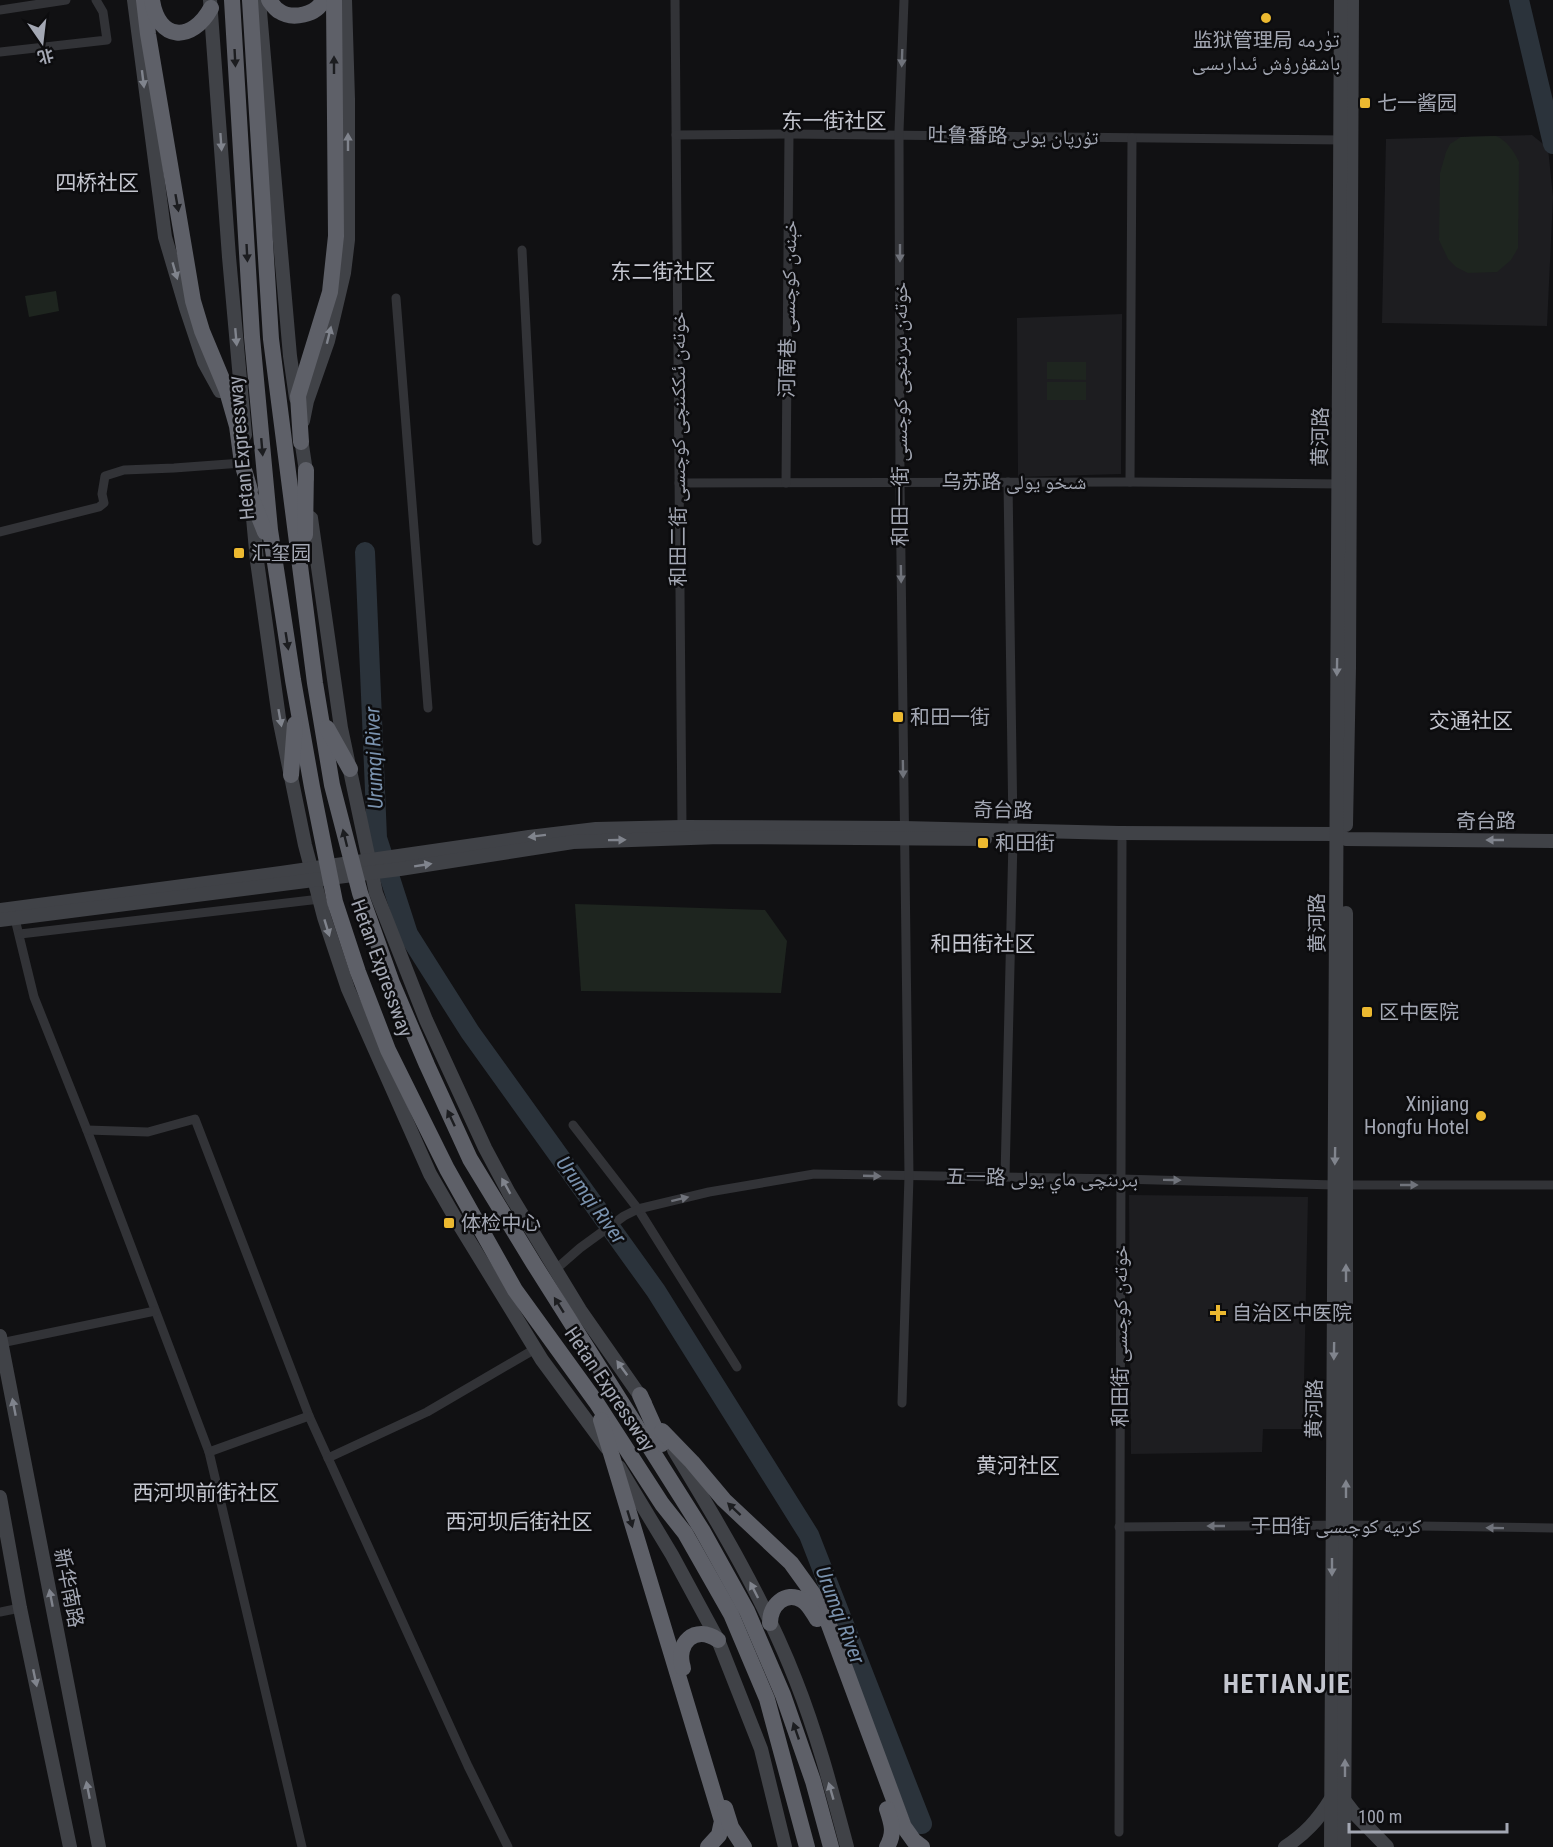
<svg xmlns="http://www.w3.org/2000/svg" width="1553" height="1847" viewBox="0 0 1553 1847" font-family="'Roboto Condensed','Noto Naskh Arabic','Noto Sans SC',sans-serif">
  <style>
    .built { fill: #1d1d20 }
    .green { fill: #1e251f }
    .lines { fill: none; stroke-linecap: round; stroke-linejoin: round }
    .river { stroke: #2b333b; stroke-width: 20 }
    .street { stroke: #323337; stroke-width: 9 }
    .secondary { stroke: #404247; stroke-width: 14 }
    .highway { stroke: #5e6068; stroke-width: 16 }
    .oneway { fill: #1c1d20 }
    .oneway2 { fill: #70737b }
    .oneway3 { fill: #80848d }
    .poi-dot { fill: #ecb930; stroke: #0c0c0e; stroke-width: 2 }
    .labels { text-anchor: middle; dominant-baseline: central; stroke-width: 5; stroke-linejoin: round; paint-order: stroke }
    .poi-label { font-size: 20px; fill: #a3a7b3; stroke: #0c0c0e; text-anchor: start }
    .street-label { font-size: 20px; fill: #a3a7b3; stroke: #0c0c0e }
    .neighbourhood-label { font-size: 21px; fill: #c4c6cf; stroke: #0c0c0e }
    .water-label { font-size: 21px; font-style: italic; fill: #7a92ae; stroke: #0c0c0e }
    .district-label { font-size: 26px; font-weight: bold; letter-spacing: 1.5px; fill: #c4c6cf; stroke: #0c0c0e }
  </style>
  <rect width="100%" height="100%" fill="#111113"/>
  <!-- built -->
  <g class="built">
    <path d="M1532 135 1548 148 1553 197 1547 326 1382 323 1386 139Z"/>
    <path d="M1122 314 1121 474 1018 477 1017 318Z"/>
    <path d="M1129 1195 1308 1197 1303 1429H1263L1262 1452 1131 1454Z"/>
  </g>
  <!-- green -->
  <g class="green">
    <path d="M1496 136C1506 140 1514 151 1519 162L1518 248 1511 260 1497 272 1468 273 1456 267 1448 259 1439 240 1440 173 1446 152 1450 144 1461 137Z"/>
    <path d="M56 291 59 311 29 317 25 296Z"/>
    <path d="M1047 362H1086V380L1047 379Z"/>
    <rect x="1047" y="382" width="39" height="18"/>
    <path d="M575 904 765 910 787 941 781 993 581 991Z"/>
  </g>
  <g class="lines">
    <!-- river -->
    <g class="river">
      <path d="M1519 0 1553 144"/>
      <path d="M365 552 377 838 408 934 470 1032 656 1291 809 1535 922 1824"/>
    </g>
    <!-- street -->
    <g class="street">
      <path d="M675 0 682 827"/>
      <path d="M0 10 66 0"/>
      <path d="M0 52 107 40 103 12 96 0"/>
      <path d="M676 135 789 134 1345 140"/>
      <path d="M522 250 537 541"/>
      <path d="M396 298 428 708"/>
      <path d="M1008 482 1013 830"/>
      <path d="M1130 482 1132 138"/>
      <path d="M679 483 1130 482 1342 484"/>
      <path d="M786 483 789 134"/>
      <path d="M0 532 99 507 104 503 102 494 105 476 124 470 174 468 242 463"/>
      <path d="M15 919 34 997 87 1130 209 1452 302 1847"/>
      <path d="M20 934 320 899"/>
      <path d="M573 1125 638 1209 737 1367"/>
      <path d="M87 1130 148 1132 195 1119 309 1416 468 1766 508 1847"/>
      <path d="M1005 1177 1013 839"/>
      <path d="M555 1270 580 1248 624 1216 638 1209 709 1192 814 1174 1121 1179 1335 1185H1553"/>
      <path d="M1 1343 155 1311"/>
      <path d="M902 1403 909 1176 900 483 899 131 904 0"/>
      <path d="M209 1452 309 1416"/>
      <path d="M328 1458 427 1412 535 1349"/>
      <path d="M1119 1527 1346 1525 1553 1528"/>
      <path d="M0 1612 20 1608"/>
      <path d="M1119 1832 1122 841"/>
    </g>
    <!-- secondary -->
    <g class="secondary">
      <path d="M134 0 165 237 186 308 204 362 220 391"/>
      <path d="M210 0 229 257 245 435"/>
      <path d="M259 0 290 356 296 398"/>
      <path d="M303 421 307 401 328 341 344 273 348 240V99L345 0"/>
      <path d="M300 432 307 478"/>
      <path d="M252 507 257 561 279 718 305 845 324 917 348 989 430 1174 457 1221 542 1360 607 1448"/>
      <path d="M311 518 341 728 376 893 426 1020 485 1148 509 1193 580 1310 645 1403"/>
      <path d="M1346 825 1349 668 1352 0"/>
      <path d="M0 910 281 873 529 837 596 829 682 827 904 828 1119 833 1337 834 1346 839 1553 841"/>
      <path d="M0 920 400 869 573 842 720 837 985 839"/>
      <path d="M0 1336 99 1847"/>
      <path d="M674 1450C719 1524 764 1599 796 1681 817 1734 832 1791 847 1847"/>
      <path d="M619 1467 672 1555 718 1640 761 1749 785 1847"/>
      <path d="M0 1497 20 1608 70 1847"/>
      <path d="M1344 1800 1354 1813 1387 1847"/>
      <path d="M1285 1847C1305 1834 1318 1820 1331 1799"/>
      <path d="M1331 1847 1341 0"/>
      <path d="M1344 1847 1346 1525V913"/>
    </g>
    <!-- highway -->
    <g class="highway">
      <path d="M144 0 148 34 193 301 202 331 227 391 237 426 242 463 250 490"/>
      <path d="M152 0C158 41 192 43 211 8"/>
      <path d="M232 0 252 337 270 530 293 680 312 787 335 902 358 972 388 1050 447 1169 515 1290 596 1402 662 1504 685 1533 731 1614 767 1699 807 1847"/>
      <path d="M250 0 271 339 315 683 332 785 360 893 392 983 427 1065 470 1159 534 1264 702 1530 747 1611 783 1695 813 1781 831 1847"/>
      <path d="M269 0C272 4 275 9 279 11 292 20 317 15 323 0"/>
      <path d="M301 442 298 396 330 292 336 236 334 0"/>
      <path d="M251 497 265 532"/>
      <path d="M305 535 306 470"/>
      <path d="M327 728 350 769"/>
      <path d="M291 775 295 724"/>
      <path d="M640 1395 662 1444"/>
      <path d="M601 1420 722 1821 719 1835 708 1847"/>
      <path d="M662 1431 692 1462 724 1500 791 1563 822 1606 904 1827 914 1841 922 1847"/>
      <path d="M770 1623C770 1606 785 1590 802 1600 809 1604 813 1613 817 1619"/>
      <path d="M683 1668C675 1643 695 1624 718 1640"/>
      <path d="M725 1808 731 1827 744 1847"/>
      <path d="M887 1809C892 1824 895 1833 887 1847"/>
    </g>
  </g>
  <!-- one-way arrows -->
  <defs><path id="oneway-solid" d="M-6-.8H1V-3.2L6.5 0L1 3.2V.8H-6Z" transform="scale(1.5)"/></defs>
  <g class="oneway">
    <use href="#oneway-solid" transform="translate(235 58) rotate(87)"/>
    <use href="#oneway-solid" transform="translate(334 65) rotate(-90)"/>
    <use href="#oneway-solid" transform="translate(177 203) rotate(80)"/>
    <use href="#oneway-solid" transform="translate(247 253) rotate(87)"/>
    <use href="#oneway-solid" transform="translate(262 447) rotate(85)"/>
    <use href="#oneway-solid" transform="translate(287 641) rotate(81)"/>
    <use href="#oneway-solid" transform="translate(345 838) rotate(-104)"/>
    <use href="#oneway-solid" transform="translate(451 1118) rotate(-115)"/>
    <use href="#oneway-solid" transform="translate(559 1305) rotate(-122)"/>
    <use href="#oneway-solid" transform="translate(734 1509) rotate(-137)"/>
    <use href="#oneway-solid" transform="translate(630 1519) rotate(73)"/>
    <use href="#oneway-solid" transform="translate(796 1731) rotate(-109)"/>
  </g>
  <g class="oneway2">
    <use href="#oneway-solid" transform="translate(902 58) rotate(92)"/>
    <use href="#oneway-solid" transform="translate(900 253) rotate(90)"/>
    <use href="#oneway-solid" transform="translate(901 574) rotate(89)"/>
    <use href="#oneway-solid" transform="translate(903 769) rotate(89)"/>
    <use href="#oneway-solid" transform="translate(872 1176) rotate(2)"/>
    <use href="#oneway-solid" transform="translate(1172 1180) rotate(1)"/>
    <use href="#oneway-solid" transform="translate(1409 1185)"/>
    <use href="#oneway-solid" transform="translate(680 1199) rotate(-14)"/>
    <use href="#oneway-solid" transform="translate(1216 1526) rotate(180)"/>
    <use href="#oneway-solid" transform="translate(1495 1528) rotate(-179)"/>
  </g>
  <g class="oneway3">
    <use href="#oneway-solid" transform="translate(143 79) rotate(83)"/>
    <use href="#oneway-solid" transform="translate(221 142) rotate(86)"/>
    <use href="#oneway-solid" transform="translate(348 142) rotate(-90)"/>
    <use href="#oneway-solid" transform="translate(175 271) rotate(74)"/>
    <use href="#oneway-solid" transform="translate(329 335) rotate(-76)"/>
    <use href="#oneway-solid" transform="translate(236 337) rotate(85)"/>
    <use href="#oneway-solid" transform="translate(1337 667) rotate(91)"/>
    <use href="#oneway-solid" transform="translate(280 718) rotate(80)"/>
    <use href="#oneway-solid" transform="translate(537 836) rotate(173)"/>
    <use href="#oneway-solid" transform="translate(617 840) rotate(-1)"/>
    <use href="#oneway-solid" transform="translate(1495 840) rotate(-180)"/>
    <use href="#oneway-solid" transform="translate(423 865) rotate(-9)"/>
    <use href="#oneway-solid" transform="translate(327 928) rotate(73)"/>
    <use href="#oneway-solid" transform="translate(1335 1156) rotate(91)"/>
    <use href="#oneway-solid" transform="translate(506 1186) rotate(-119)"/>
    <use href="#oneway-solid" transform="translate(1346 1273) rotate(-90)"/>
    <use href="#oneway-solid" transform="translate(1334 1351) rotate(91)"/>
    <use href="#oneway-solid" transform="translate(622 1368) rotate(-126)"/>
    <use href="#oneway-solid" transform="translate(14 1407) rotate(-101)"/>
    <use href="#oneway-solid" transform="translate(1346 1489) rotate(-90)"/>
    <use href="#oneway-solid" transform="translate(1332 1567) rotate(90)"/>
    <use href="#oneway-solid" transform="translate(754 1590) rotate(-117)"/>
    <use href="#oneway-solid" transform="translate(51 1598) rotate(-101)"/>
    <use href="#oneway-solid" transform="translate(35 1678) rotate(78)"/>
    <use href="#oneway-solid" transform="translate(1345 1768) rotate(-90)"/>
    <use href="#oneway-solid" transform="translate(88 1790) rotate(-101)"/>
    <use href="#oneway-solid" transform="translate(831 1791) rotate(-106)"/>
  </g>
  <!-- markers -->
  <g class="poi-dot">
    <circle cx="1266" cy="18" r="6"/>
    <rect x="1359" y="97" width="12" height="12" rx="3"/>
    <rect x="233" y="547" width="12" height="12" rx="3"/>
    <rect x="892" y="711" width="12" height="12" rx="3"/>
    <rect x="977" y="837" width="12" height="12" rx="3"/>
    <rect x="1361" y="1006" width="12" height="12" rx="3"/>
    <circle cx="1481" cy="1116" r="6"/>
    <rect x="443" y="1217" width="12" height="12" rx="3"/>
    <path d="M1215 1304h6v6h6v6h-6v6h-6v-6h-6v-6h6z"/>
  </g>
  <g class="labels">
    <!-- poi labels -->
    <g class="poi-label">
      <text x="1266" y="40" text-anchor="middle">监狱管理局 تۈرمە<tspan x="1266" dy="23">باشقۇرۇش ئىدارىسى</tspan></text>
      <text x="1377" y="103">七一酱园</text>
      <text x="251" y="553">汇玺园</text>
      <text x="910" y="717">和田一街</text>
      <text x="995" y="843">和田街</text>
      <text x="1379" y="1012">区中医院</text>
      <text x="1469" y="1104" text-anchor="end">Xinjiang<tspan x="1469" dy="23">Hongfu Hotel</tspan></text>
      <text x="461" y="1223">体检中心</text>
      <text x="1232" y="1313">自治区中医院</text>
    </g>
    <!-- street labels -->
    <g class="street-label">
      <text transform="translate(1013 136) rotate(1)">吐鲁番路 تۇرپان يولى</text>
      <text transform="translate(788 309) rotate(-89)">河南巷 خېنەن كوچىسى</text>
      <text transform="translate(900 414) rotate(-90)">和田一街 خوتەن بىرىنچى كوچىسى</text>
      <text transform="translate(1320 437) rotate(-89)">黄河路</text>
      <text transform="translate(241 448) rotate(-95)">Hetan Expressway</text>
      <text transform="translate(678 449) rotate(-90)">和田二街 خوتەن ئىككىنچى كوچىسى</text>
      <text x="1014" y="482">乌苏路 شىخو يولى</text>
      <text transform="translate(1003 810) rotate(1)">奇台路</text>
      <text x="1486" y="821">奇台路</text>
      <text transform="translate(1317 923) rotate(-90)">黄河路</text>
      <text transform="translate(382 968) rotate(70)">Hetan Expressway</text>
      <text transform="translate(1042 1178) rotate(1)">五一路 بىرىنچى ماي يولى</text>
      <text transform="translate(1120 1336) rotate(-90)">和田街 خوتەن كوچىسى</text>
      <text transform="translate(610 1389) rotate(56)">Hetan Expressway</text>
      <text transform="translate(1314 1409) rotate(-89)">黄河路</text>
      <text x="1336" y="1526">于田街 كرىيە كوچىسى</text>
      <text transform="translate(69 1588) rotate(79)">新华南路</text>
    </g>
    <!-- neighbourhood labels -->
    <g class="neighbourhood-label">
      <text x="834" y="121">东一街社区</text>
      <text x="97" y="183">四桥社区</text>
      <text x="663" y="272">东二街社区</text>
      <text x="1471" y="721">交通社区</text>
      <text x="983" y="944">和田街社区</text>
      <text x="1018" y="1466">黄河社区</text>
      <text x="206" y="1493">西河坝前街社区</text>
      <text x="519" y="1522">西河坝后街社区</text>
    </g>
    <!-- water labels -->
    <g class="water-label">
      <text transform="translate(374 758) rotate(-92)">Urumqi River</text>
      <text transform="translate(591 1200) rotate(54)">Urumqi River</text>
      <text transform="translate(840 1615) rotate(69)">Urumqi River</text>
    </g>
    <!-- district labels -->
    <g class="district-label">
      <text x="1287" y="1684">HETIANJIE</text>
    </g>
  </g>
  <!-- north arrow -->
  <g transform="translate(42 42) rotate(166)" stroke="#0c0c0e" stroke-width="4.5" paint-order="stroke">
  <path d="M0-4.5L10 22L0 15L-10 22Z" fill="#a3a7b3"/>
  <text y="-9" font-size="16" font-weight="bold" text-anchor="middle" fill="#a3a7b3">北</text>
  </g>
  <!-- scale -->
  <path d="M1349 1823v9h158v-9" fill="none" stroke="#a3a7b3" stroke-width="3"/>
  <text x="1358" y="1823" font-size="18" fill="#a3a7b3" stroke="#0c0c0e" stroke-width="4.5" paint-order="stroke">100 m</text>
</svg>
